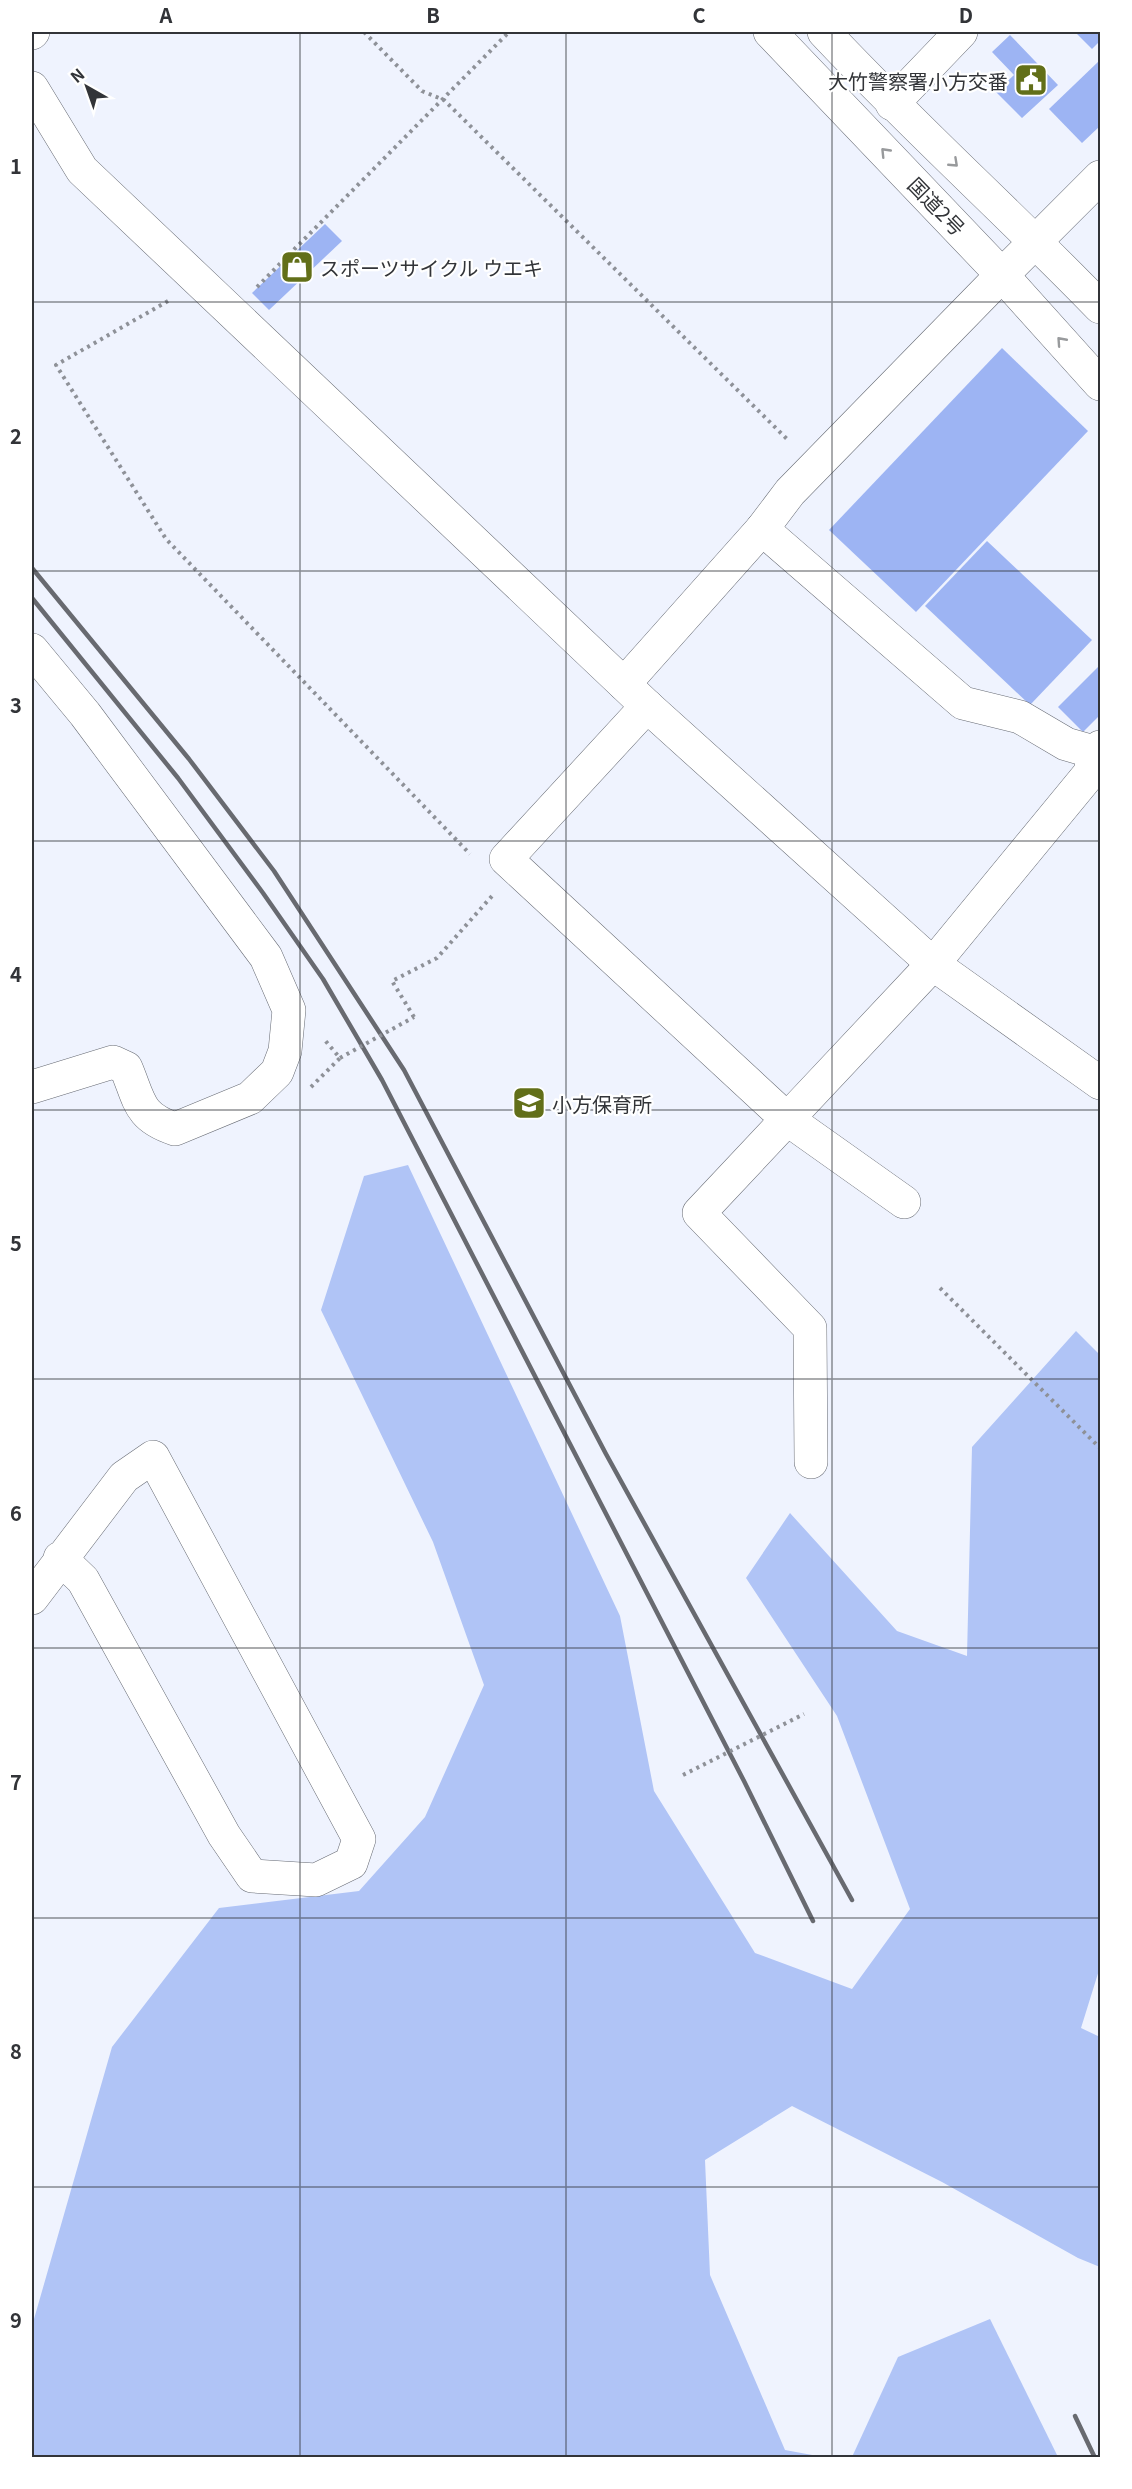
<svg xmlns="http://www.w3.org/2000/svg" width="1132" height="2489" viewBox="0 0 1132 2489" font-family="Georgia,'Noto Sans JP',serif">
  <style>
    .green { fill: #b0c4f6 }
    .building { fill: #9db4f3 }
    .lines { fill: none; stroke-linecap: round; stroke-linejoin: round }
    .street-casing { stroke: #676b74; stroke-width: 34 }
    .secondary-casing { stroke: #676b74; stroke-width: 34 }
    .highway-casing { stroke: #676b74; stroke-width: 34 }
    .path { stroke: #8e9198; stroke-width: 4; stroke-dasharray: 3 4.5; stroke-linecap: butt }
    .street { stroke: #fff; stroke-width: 33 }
    .secondary { stroke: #fff; stroke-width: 33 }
    .highway { stroke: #fff; stroke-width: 33 }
    .rail { stroke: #686a70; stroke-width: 4.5 }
    .path-bridge { stroke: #8e9198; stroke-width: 4; stroke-dasharray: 3 4.5; stroke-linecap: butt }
    .oneway { stroke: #989a9c }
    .grid { fill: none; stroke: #323438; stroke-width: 1.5; stroke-opacity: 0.55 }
    .labels { text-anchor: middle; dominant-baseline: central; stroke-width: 4.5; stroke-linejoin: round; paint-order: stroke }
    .poi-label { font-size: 20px; fill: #323438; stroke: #fff; text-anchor: start }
    .street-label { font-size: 20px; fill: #323438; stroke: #fff }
    .neatline { fill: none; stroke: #323438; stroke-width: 2 }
    .grid-label { font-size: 20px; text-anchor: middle; font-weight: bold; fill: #323438 }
  </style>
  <rect width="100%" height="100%" fill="#eff3fe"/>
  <!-- green -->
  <g class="green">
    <path d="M408 1165 620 1616 654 1791 755 1953 852 1989 910 1909 837 1716 746 1578 790 1513 897 1631 967 1656 972 1447 1076 1331 1100 1355V1967L1081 2028 1100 2037V2267L1078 2258 942 2182 792 2106 705 2160 710 2275 785 2450 823 2457H32V2326L112 2047 219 1908 359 1891 425 1817 484 1685 433 1542 321 1310 364 1176Z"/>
    <path d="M990 2319 1058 2457H852L898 2357Z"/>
  </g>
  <!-- building -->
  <g class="building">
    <path d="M1075 32H1100V41L1092 49Z"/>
    <path d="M1010 35 1058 85 1022 118 996 92 1014 75 992 52Z"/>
    <path d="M1099 61 1100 126 1082 143 1049 109Z"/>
    <path d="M325 224 342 241 269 310 252 293Z"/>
    <path d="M1002 348 1088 431 916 612 829 530Z"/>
    <path d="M987 541 1092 640 1030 705 925 606Z"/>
    <path d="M1100 665V715L1083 732 1058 707Z"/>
  </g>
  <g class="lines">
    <defs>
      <g id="street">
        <path d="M32 33 33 32"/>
        <path d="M32 88 82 170 647 706 933 964 1100 1083"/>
        <path d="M762 529 963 703 1020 717 1066 744 1094 752"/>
        <path d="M32 650 85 714 266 957 289 1010 285 1051 277 1072 250 1098 175 1129C138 1117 140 1101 126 1068L113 1062 32 1087"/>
        <path d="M647 706 506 859 787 1119 904 1202"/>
        <path d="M811 1462 810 1328 699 1213 933 964 1090 773 1094 752 1100 747"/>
        <path d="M32 1598 124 1477 153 1457 359 1839 351 1863 316 1880 252 1876 224 1835 83 1580 60 1558"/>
      </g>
      <g id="secondary">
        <path d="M892 104 961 32"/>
        <path d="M624 684 762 529 790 492 1002 275 1100 177"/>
      </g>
      <g id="highway">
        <path d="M770 32 1002 275 1100 384"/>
        <path d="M824 32C913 127 1010 214 1100 307"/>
      </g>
    </defs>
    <!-- street casing -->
    <use href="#street" class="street-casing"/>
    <!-- secondary casing -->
    <use href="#secondary" class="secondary-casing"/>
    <!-- highway casing -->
    <use href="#highway" class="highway-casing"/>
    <!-- path -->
    <g class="path">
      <path d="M364 32 422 91 444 100 789 441"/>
      <path d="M257 287 509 32"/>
      <path d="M168 301 56 365 166 539 470 854"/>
      <path d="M414 1017 392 981 437 958 492 896"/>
      <path d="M311 1087 340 1058 323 1038"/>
      <path d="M940 1288 1100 1448"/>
    </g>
    <!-- street -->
    <use href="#street" class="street"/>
    <!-- secondary -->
    <use href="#secondary" class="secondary"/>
    <!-- highway -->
    <use href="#highway" class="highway"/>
    <!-- rail -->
    <g class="rail">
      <path d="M32 568 189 759 274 871 404 1070 606 1454 852 1900"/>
      <path d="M32 598 178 778 263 893 323 979 382 1080 744 1781 813 1921"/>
      <path d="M1075 2416 1095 2458"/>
    </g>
    <!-- path-bridge -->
    <g class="path-bridge">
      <path d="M340 1058 414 1017"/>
      <path d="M683 1775 804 1714"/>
    </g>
  </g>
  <!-- one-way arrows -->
  <defs><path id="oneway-chevron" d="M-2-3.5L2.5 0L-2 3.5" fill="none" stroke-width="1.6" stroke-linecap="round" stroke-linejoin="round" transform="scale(1.5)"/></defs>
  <g class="oneway">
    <use href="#oneway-chevron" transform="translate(885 152) rotate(-134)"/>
    <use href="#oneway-chevron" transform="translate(954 163) rotate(43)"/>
    <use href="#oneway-chevron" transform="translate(1061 341) rotate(-132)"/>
  </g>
  <!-- grid -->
  <path class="grid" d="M300 32V2458M566 32V2458M832 32V2458M32 302H1100M32 571H1100M32 841H1100M32 1110H1100M32 1379H1100M32 1648H1100M32 1918H1100M32 2187H1100"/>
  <!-- icons -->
  <defs>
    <symbol id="civic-square" viewBox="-11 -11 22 22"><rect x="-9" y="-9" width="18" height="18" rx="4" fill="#626f19" stroke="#fff"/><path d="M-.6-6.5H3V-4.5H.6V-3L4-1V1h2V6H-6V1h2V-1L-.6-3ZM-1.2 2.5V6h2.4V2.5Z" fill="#fff"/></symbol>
    <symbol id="shop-square" viewBox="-11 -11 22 22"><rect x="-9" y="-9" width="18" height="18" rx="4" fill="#626f19" stroke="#fff"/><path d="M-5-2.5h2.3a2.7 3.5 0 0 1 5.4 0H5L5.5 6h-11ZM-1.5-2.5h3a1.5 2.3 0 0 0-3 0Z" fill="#fff"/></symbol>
    <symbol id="school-square" viewBox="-11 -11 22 22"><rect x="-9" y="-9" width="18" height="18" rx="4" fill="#626f19" stroke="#fff"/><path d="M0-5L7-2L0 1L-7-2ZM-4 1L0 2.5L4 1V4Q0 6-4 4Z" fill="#fff"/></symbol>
  </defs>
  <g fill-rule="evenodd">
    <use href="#civic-square" x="1012" y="61" width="38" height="38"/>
    <use href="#shop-square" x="278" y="248" width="38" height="38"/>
    <use href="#school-square" x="510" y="1084" width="38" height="38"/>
  </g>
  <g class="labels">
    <!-- poi labels -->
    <g class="poi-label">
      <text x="1008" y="80" text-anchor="end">大竹警察署小方交番</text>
      <text x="320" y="267">スポーツサイクル ウエキ</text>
      <text x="552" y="1103">小方保育所</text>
    </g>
    <!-- street labels -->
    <g class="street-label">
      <text transform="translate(937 206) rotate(46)">国道2号</text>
    </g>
  </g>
  <!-- border -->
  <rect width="1132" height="2489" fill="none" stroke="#ffffff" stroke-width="66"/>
  <!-- north arrow -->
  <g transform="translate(87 87) rotate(320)" stroke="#ffffff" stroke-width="4.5" paint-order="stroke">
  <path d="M0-4.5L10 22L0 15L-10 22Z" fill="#323438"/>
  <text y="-9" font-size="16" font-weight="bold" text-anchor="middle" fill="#323438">N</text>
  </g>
  <rect x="33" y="33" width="1066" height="2423" class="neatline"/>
  <g class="grid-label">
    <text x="166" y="23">A</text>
    <text x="433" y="23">B</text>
    <text x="699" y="23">C</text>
    <text x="966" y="23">D</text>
    <text x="16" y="174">1</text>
    <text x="16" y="444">2</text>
    <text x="16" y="713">3</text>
    <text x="16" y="982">4</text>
    <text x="16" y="1251">5</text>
    <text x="16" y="1521">6</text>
    <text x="16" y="1790">7</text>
    <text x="16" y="2059">8</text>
    <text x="16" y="2328">9</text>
  </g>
</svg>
